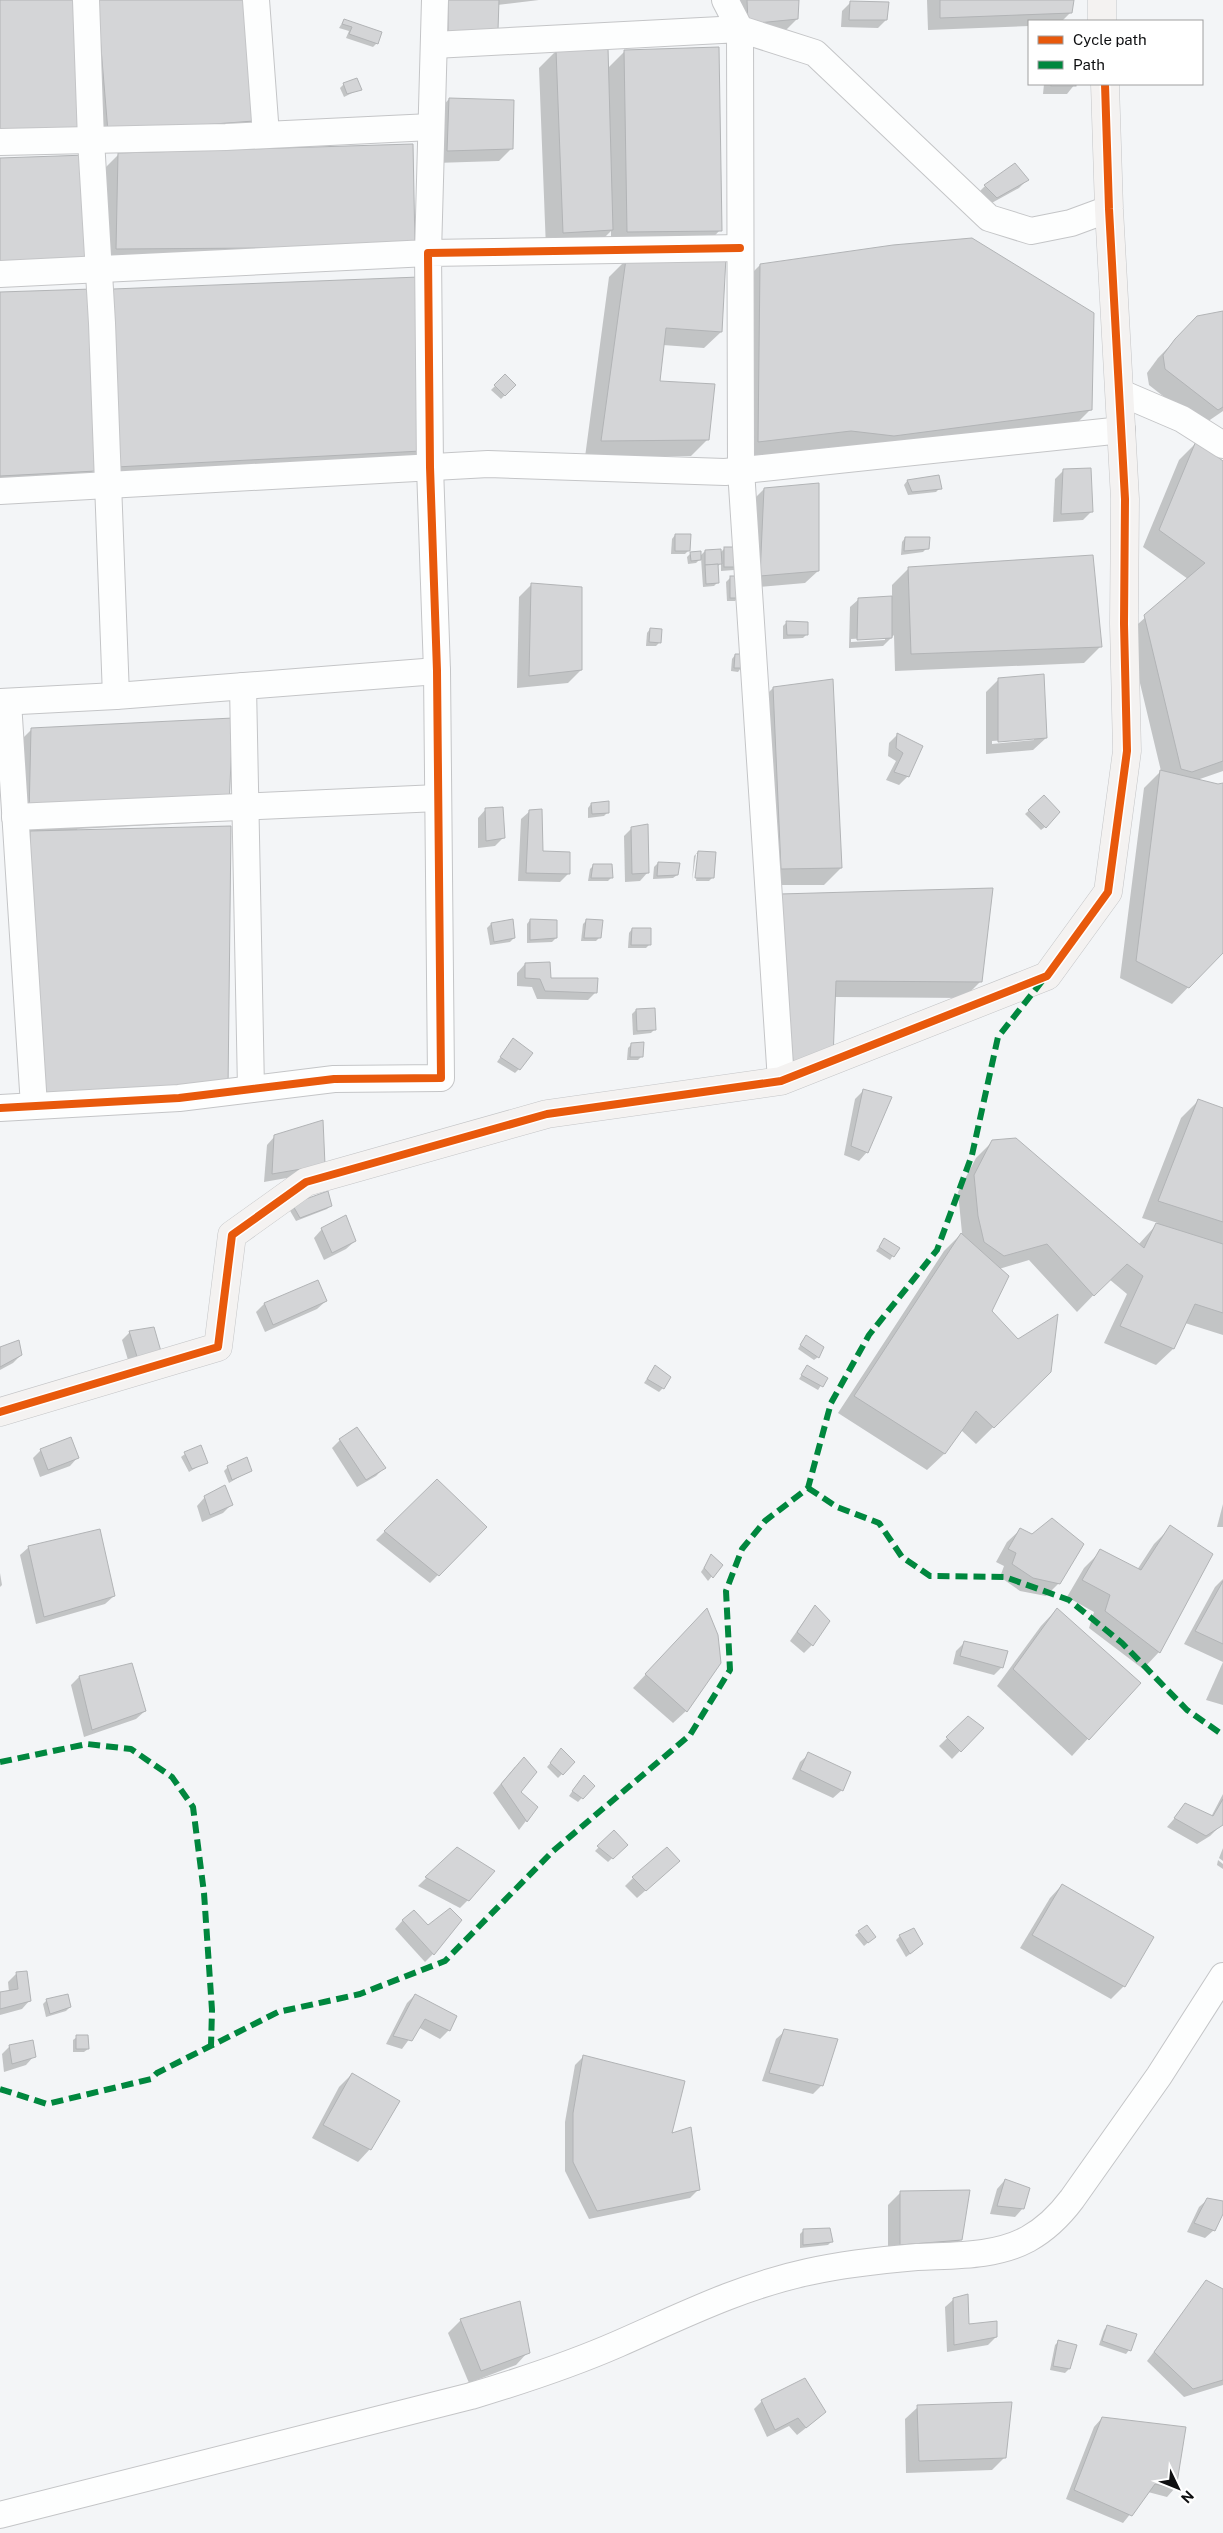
<svg xmlns="http://www.w3.org/2000/svg" width="1223" height="2533" viewBox="0 0 1223 2533" font-family="'Public Sans',sans-serif">
  <style>
    .shadow { fill: #0003; fill-rule: evenodd }
    .building { fill: #d4d5d7; stroke: #b2b4b6 }
    .lines { fill: none; stroke-linecap: round; stroke-linejoin: round }
    .street-casing { stroke: #c4c5c7; stroke-width: 28 }
    .secondary-casing { stroke: #c4c5c7; stroke-width: 29 }
    .street { stroke: #fdfefe; stroke-width: 26 }
    .secondary { stroke: #f4f2f1; stroke-width: 28 }
    .quiet { stroke: #00873e; stroke-width: 6; stroke-dasharray: 12 6; stroke-linecap: butt }
    .cycleway-casing { stroke: #fff; stroke-width: 11 }
    .cycleway { stroke: #e8590c; stroke-width: 8 }
  </style>
  <rect width="100%" height="100%" fill="#f3f5f7"/>
  <!-- shadow -->
  <g class="shadow">
    <path d="M88 0 253 121 236 138 92 148Z"/>
    <path d="M432 0H539L497 5 432 52Z"/>
    <path d="M730 0H797V19L780 36 732 40Z"/>
    <path d="M927 0H1073L1071 12 1062 21H1029V26L928 30Z"/>
    <path d="M851 2 886 20 878 28 841 27 842 11Z"/>
    <path d="M344 20 377 43 373 47 346 38 349 31 339 28Z"/>
    <path d="M556 51 607 69 625 51 720 230 704 247 611 248V231L595 247 546 249 539 68Z"/>
    <path d="M344 84 360 89 344 97 340 88Z"/>
    <path d="M1044 84H1075L1067 94H1043Z"/>
    <path d="M449 99 512 148 499 161 435 163 437 112Z"/>
    <path d="M119 154 414 246 99 266 102 171Z"/>
    <path d="M1027 180 1019 188 988 205 977 194 985 186Z"/>
    <path d="M626 260 721 332 704 348 663 345 658 382 708 439 691 456 585 457 609 277Z"/>
    <path d="M760 265 1091 409 1074 426 876 453 833 447 741 458 743 282Z"/>
    <path d="M0 293 94 470 77 487 0 491Z"/>
    <path d="M96 307 420 450 403 467 100 483Z"/>
    <path d="M1223 312V411L1201 426 1149 385 1147 373 1158 358 1198 317Z"/>
    <path d="M505 376 515 385 501 399 491 390Z"/>
    <path d="M1196 443 1223 462V771L1197 780 1218 786 1223 784V951L1172 1004 1120 978 1144 788 1161 771 1128 633 1188 579 1143 547 1179 460Z"/>
    <path d="M1063 471 1092 511 1083 520 1053 522 1055 479Z"/>
    <path d="M938 476 940 488 936 492 908 495 904 485 907 481Z"/>
    <path d="M764 489 818 571 805 583 748 588 751 502Z"/>
    <path d="M675 535 689 550 685 554H671L672 539Z"/>
    <path d="M905 538 927 548 923 552 901 555 902 542Z"/>
    <path d="M724 549 738 567 734 570 721 571V563L717 567 718 582 714 586 703 587 701 558 696 563 688 564 687 557 691 553 700 556 705 551 720 553Z"/>
    <path d="M909 568 1101 646 1084 663 895 671 894 635 883 646 849 648 850 607 859 599 892 597V585ZM885 637V640L851 642V639Z"/>
    <path d="M730 578 739 597 735 601H727L726 582Z"/>
    <path d="M531 585 581 670 568 683 517 688 519 597Z"/>
    <path d="M787 622 807 634 803 638 783 639V626Z"/>
    <path d="M650 629 660 642 656 646H646L647 633Z"/>
    <path d="M735 655 741 668 738 672 731 671 732 659Z"/>
    <path d="M999 679 1046 738 1033 750 986 754V692ZM1034 738V740L992 744V741Z"/>
    <path d="M773 688 841 868 824 885H764L756 705Z"/>
    <path d="M32 729 228 805 211 822 77 829 226 1090 13 849 32 831 12 832 15 746Z"/>
    <path d="M897 735 921 747 908 776 899 785 886 780 896 761 888 756 889 743Z"/>
    <path d="M1044 797 1045 827 1041 830 1025 814Z"/>
    <path d="M591 804 608 812 604 816 588 818V808Z"/>
    <path d="M486 809 503 838 495 846 478 848V818Z"/>
    <path d="M530 811 542 852 568 874 560 882 518 881 521 819Z"/>
    <path d="M632 828 648 872 640 881 625 882 624 836Z"/>
    <path d="M698 852 713 877 709 881H696L699 854H696L692 881 694 856Z"/>
    <path d="M658 863 677 875 673 878 653 879 654 867Z"/>
    <path d="M594 865 611 878 608 881H588L590 869Z"/>
    <path d="M764 912 981 981 964 998 834 997 832 1057 777 1079Z"/>
    <path d="M530 920 556 938 552 942 527 943V924Z"/>
    <path d="M587 920 600 937 596 941H581L583 924Z"/>
    <path d="M491 924 514 938 510 942 490 945 487 928Z"/>
    <path d="M632 929 650 944 646 948H628L629 933Z"/>
    <path d="M525 964 550 979 596 992 588 1000 537 999 532 987 517 986V973Z"/>
    <path d="M636 1010 654 1030 651 1033 633 1035 632 1014Z"/>
    <path d="M513 1039 519 1069 515 1073 497 1062Z"/>
    <path d="M632 1044 642 1056 638 1060H627L628 1048Z"/>
    <path d="M863 1091 867 1152 859 1161 844 1155 855 1099Z"/>
    <path d="M1198 1101 1223 1109V1335L1185 1323 1173 1349 1156 1365 1104 1343 1127 1294 1109 1279 1077 1312 1029 1260 999 1269 990 1311 1050 1371 976 1444 961 1430 944 1454 927 1470 838 1413 944 1251 962 1233 958 1192 976 1158 993 1141 1138 1245 1158 1223 1142 1218 1181 1118Z"/>
    <path d="M275 1136 315 1173 264 1182 267 1145Z"/>
    <path d="M293 1205H331L327 1209 296 1221 289 1209Z"/>
    <path d="M322 1229 355 1241 346 1249 324 1260 314 1238Z"/>
    <path d="M884 1240 898 1248 890 1260 876 1251Z"/>
    <path d="M326 1301 317 1309 265 1332 256 1312 264 1304Z"/>
    <path d="M153 1328 131 1370 122 1340 130 1332Z"/>
    <path d="M803 1340 818 1357 814 1360 798 1349Z"/>
    <path d="M0 1348 21 1355 13 1363 0 1370Z"/>
    <path d="M655 1367 663 1388 659 1392 644 1383Z"/>
    <path d="M807 1367 826 1378 818 1390 799 1379Z"/>
    <path d="M340 1440 384 1468 376 1476 357 1487 332 1448Z"/>
    <path d="M41 1450 78 1457 70 1466 40 1477 33 1458Z"/>
    <path d="M185 1454 206 1462 189 1472 181 1457Z"/>
    <path d="M228 1467 251 1470 229 1483 224 1471Z"/>
    <path d="M437 1480 485 1527 430 1583 376 1540Z"/>
    <path d="M205 1497 231 1505 223 1513 202 1522 197 1506Z"/>
    <path d="M1223 1504V1527H1217Z"/>
    <path d="M1171 1527 1159 1652 1143 1669 1089 1628 1094 1612 1067 1597 1084 1568 1101 1551 1137 1570 1154 1544Z"/>
    <path d="M1020 1530 1059 1583 1046 1596 1020 1591 1000 1577 1004 1566 996 1562 1007 1542Z"/>
    <path d="M29 1547 114 1596 105 1604 36 1624 20 1555Z"/>
    <path d="M712 1555 721 1565 708 1581 701 1572Z"/>
    <path d="M0 1573 2 1585 0 1587Z"/>
    <path d="M1223 1579V1662L1184 1644 1215 1587Z"/>
    <path d="M814 1607 812 1645 804 1653 790 1641Z"/>
    <path d="M1057 1609 1139 1683 1072 1756 997 1686 1041 1626Z"/>
    <path d="M695 1622 686 1711 673 1723 633 1688Z"/>
    <path d="M964 1643 1002 1667 994 1675 953 1664 956 1651Z"/>
    <path d="M1223 1662V1705L1206 1700Z"/>
    <path d="M79 1677 145 1711 136 1719 84 1737 71 1685Z"/>
    <path d="M968 1718 982 1728 952 1759 939 1746Z"/>
    <path d="M558 1754 574 1762 558 1778 547 1767Z"/>
    <path d="M809 1754 842 1790 833 1798 792 1779 800 1762Z"/>
    <path d="M515 1767 519 1792 536 1808 519 1830 493 1793Z"/>
    <path d="M580 1780 593 1786 578 1802 569 1796Z"/>
    <path d="M1223 1794V1823L1210 1836 1197 1844 1167 1827 1186 1805 1211 1817Z"/>
    <path d="M614 1832 626 1845 608 1862 595 1851Z"/>
    <path d="M457 1848 468 1900 460 1908 418 1886Z"/>
    <path d="M1223 1848V1861L1219 1858Z"/>
    <path d="M1218 1860 1223 1864V1869L1217 1865Z"/>
    <path d="M670 1869 637 1898 625 1886 633 1878Z"/>
    <path d="M1062 1885 1124 1986 1111 1999 1020 1948 1050 1898Z"/>
    <path d="M403 1920 433 1954 425 1962 395 1929Z"/>
    <path d="M859 1932 871 1940 864 1946 855 1935Z"/>
    <path d="M900 1936 918 1948 906 1957 896 1940Z"/>
    <path d="M16 1974 30 2000 22 2009 0 2015V1994L9 1992 8 1982Z"/>
    <path d="M415 1995 456 2017 449 2030 440 2039 418 2027 402 2049 386 2044 407 2003Z"/>
    <path d="M47 2000 70 2007 66 2011 46 2017 43 2004Z"/>
    <path d="M785 2031 822 2085 813 2094 762 2081 776 2039Z"/>
    <path d="M77 2037 88 2049 84 2052H73V2040Z"/>
    <path d="M10 2046 34 2056 26 2065 4 2072 2 2054Z"/>
    <path d="M583 2057 670 2135 699 2189 690 2198 589 2219 565 2171V2122L575 2065Z"/>
    <path d="M352 2074 370 2149 358 2162 312 2138 339 2087Z"/>
    <path d="M1005 2180 1023 2208 1015 2217 990 2214 997 2189Z"/>
    <path d="M901 2192 961 2239 948 2252 888 2258V2205Z"/>
    <path d="M1208 2199 1223 2203V2211L1214 2230 1205 2238 1187 2232 1199 2207Z"/>
    <path d="M804 2230 831 2242 828 2245 800 2248V2234Z"/>
    <path d="M1206 2282 1223 2291V2385L1184 2397 1147 2361Z"/>
    <path d="M954 2299 967 2325 996 2337 988 2345 947 2352 945 2307Z"/>
    <path d="M461 2320 528 2352 516 2365 469 2383 448 2333Z"/>
    <path d="M1108 2326 1129 2350 1126 2354 1099 2345 1104 2330Z"/>
    <path d="M1059 2341 1069 2369 1065 2373 1050 2370 1055 2345Z"/>
    <path d="M762 2401 816 2420 797 2435 789 2426 767 2437 754 2409Z"/>
    <path d="M918 2407 1005 2457 992 2470 906 2473 905 2419Z"/>
    <path d="M1102 2418 1175 2488 1167 2497 1148 2492 1123 2523 1066 2499 1094 2427Z"/>
  </g>
  <!-- building -->
  <g class="building">
    <path d="M0 0H78L80 130 0 132Z"/>
    <path d="M97 0H245L254 121 108 132Z"/>
    <path d="M448 0H499L498 30 448 36Z"/>
    <path d="M747 0H799L798 19 748 24Z"/>
    <path d="M940 0H1074L1072 13 940 18Z"/>
    <path d="M850 1 889 2 887 20H849Z"/>
    <path d="M344 19 382 32 378 44 349 34 352 27 342 24Z"/>
    <path d="M719 47 722 231 627 232 624 50Z"/>
    <path d="M608 48 613 230 563 233 556 50Z"/>
    <path d="M357 78 362 90 347 94 343 83Z"/>
    <rect x="1051" y="84" width="25" height="2"/>
    <path d="M449 98 514 100 513 149 447 151Z"/>
    <path d="M413 144 415 247 116 249 118 153Z"/>
    <path d="M87 155 86 263 0 265V158Z"/>
    <path d="M1015 163 1029 180 997 198 984 185Z"/>
    <path d="M972 238 1094 313 1092 410 894 436 851 431 758 442 760 264 893 245Z"/>
    <path d="M726 257 722 332 666 328 660 381 715 384 709 440 601 441 626 259Z"/>
    <path d="M419 277 421 451 116 467 113 289Z"/>
    <path d="M92 289 96 471 0 476V292Z"/>
    <path d="M1223 311V407L1218 410 1165 369 1163 355 1175 339 1197 316Z"/>
    <path d="M505 374 516 385 505 396 494 385Z"/>
    <path d="M1196 441 1223 461V761L1192 772 1181 769 1144 615 1205 563 1159 530Z"/>
    <path d="M1091 468 1093 512 1061 514 1063 469Z"/>
    <path d="M939 475 942 489 912 492 907 480Z"/>
    <path d="M819 483V571L760 576 764 488Z"/>
    <path d="M675 534H691L690 551H675Z"/>
    <path d="M905 537H930L929 549 904 551Z"/>
    <rect x="724" y="547" width="15" height="20"/>
    <path d="M721 549 722 564 705 565V550Z"/>
    <path d="M701 551V560L691 561 690 552Z"/>
    <path d="M1093 555 1102 647 911 654 908 567Z"/>
    <path d="M718 564 719 583 706 584 705 565Z"/>
    <rect x="730" y="576" width="10" height="22"/>
    <path d="M531 583 582 587V670L529 676Z"/>
    <path d="M892 596V638L857 640 858 598Z"/>
    <path d="M786 621 808 622V635H787Z"/>
    <path d="M650 628 662 629 661 643 649 642Z"/>
    <path d="M735 654H744L743 668H734Z"/>
    <path d="M1044 674 1047 738 998 742V678Z"/>
    <path d="M833 679 842 868 781 869 773 687Z"/>
    <path d="M233 718 229 806 29 816 31 728Z"/>
    <path d="M897 733 923 746 909 777 894 772 903 753 896 748Z"/>
    <path d="M1160 770 1218 784 1223 783V953L1189 988 1136 961Z"/>
    <path d="M1044 795 1060 812 1046 828 1028 810Z"/>
    <path d="M609 801V813L592 814 591 803Z"/>
    <path d="M503 807 505 838 486 841 485 808Z"/>
    <path d="M542 809 543 851 570 852V874L526 873 529 810Z"/>
    <path d="M648 824 649 873 632 874 631 827Z"/>
    <path d="M231 826 228 1090 38 1100 30 831Z"/>
    <path d="M698 851 716 852 714 878H695Z"/>
    <path d="M658 862 680 863 678 875 657 876Z"/>
    <path d="M593 864H612L613 878H591Z"/>
    <path d="M993 888 982 982 836 981 833 1058 793 1063 780 894Z"/>
    <path d="M513 919 515 938 494 942 491 923Z"/>
    <path d="M530 919 557 920V938L530 940Z"/>
    <path d="M586 919 603 920 601 938H584Z"/>
    <path d="M632 928H651V945H631Z"/>
    <path d="M550 962 551 978H598L597 993 545 991 540 979 525 978V963Z"/>
    <path d="M655 1008 656 1030 637 1031 636 1009Z"/>
    <path d="M513 1038 533 1053 520 1070 500 1057Z"/>
    <path d="M644 1042 643 1057H630L631 1043Z"/>
    <path d="M863 1089 892 1097 868 1153 851 1146Z"/>
    <path d="M1198 1099 1223 1108V1222L1158 1201Z"/>
    <path d="M323 1120 325 1165 272 1174 274 1135Z"/>
    <path d="M1016 1138 1144 1248 1156 1223 1223 1244V1313L1195 1304 1174 1349 1120 1326 1143 1276 1127 1264 1094 1296 1047 1244 1004 1256 984 1242 978 1216 974 1175 992 1140Z"/>
    <path d="M328 1191 332 1206 300 1218 292 1204Z"/>
    <path d="M346 1215 356 1241 332 1253 321 1228Z"/>
    <path d="M961 1233 1009 1276 992 1311 1018 1339 1058 1314 1051 1372 994 1428 976 1411 945 1454 854 1396Z"/>
    <path d="M884 1238 900 1248 894 1257 879 1247Z"/>
    <path d="M318 1280 327 1301 273 1325 264 1303Z"/>
    <path d="M154 1327 162 1355 139 1363 129 1331Z"/>
    <path d="M806 1335 824 1347 819 1358 800 1345Z"/>
    <path d="M19 1340 22 1355 0 1367V1347Z"/>
    <path d="M655 1365 671 1377 664 1389 647 1379Z"/>
    <path d="M807 1365 828 1378 823 1387 801 1375Z"/>
    <path d="M357 1427 386 1468 366 1480 339 1439Z"/>
    <path d="M71 1437 79 1458 48 1470 40 1449Z"/>
    <path d="M201 1445 208 1463 192 1469 184 1452Z"/>
    <path d="M247 1457 252 1471 232 1480 227 1466Z"/>
    <path d="M437 1479 487 1527 439 1576 384 1531Z"/>
    <path d="M225 1485 233 1505 210 1515 204 1496Z"/>
    <path d="M1052 1518 1084 1544 1060 1584 1033 1578 1012 1564 1016 1553 1008 1549 1020 1528 1032 1534Z"/>
    <path d="M1170 1525 1213 1554 1160 1653 1105 1611 1110 1595 1082 1580 1100 1549 1141 1570Z"/>
    <path d="M100 1529 115 1596 44 1617 28 1546Z"/>
    <path d="M711 1554 723 1565 713 1578 704 1568Z"/>
    <path d="M1223 1581V1644L1195 1631Z"/>
    <path d="M815 1605 830 1621 813 1646 797 1632Z"/>
    <path d="M707 1608 718 1635 721 1663 687 1712 645 1674Z"/>
    <path d="M1057 1608 1141 1683 1089 1740 1013 1669Z"/>
    <path d="M964 1641 1008 1651 1003 1668 960 1656Z"/>
    <path d="M132 1663 146 1711 92 1730 79 1676Z"/>
    <path d="M968 1716 984 1728 961 1752 946 1737Z"/>
    <path d="M561 1748 575 1762 563 1775 550 1763Z"/>
    <path d="M808 1752 851 1772 843 1791 800 1770Z"/>
    <path d="M524 1757 537 1772 521 1792 538 1807 527 1822 501 1784Z"/>
    <path d="M584 1775 595 1786 583 1799 572 1791Z"/>
    <path d="M1223 1799V1825L1206 1836 1174 1818 1185 1803 1213 1816Z"/>
    <path d="M614 1830 628 1845 613 1859 597 1846Z"/>
    <path d="M457 1847 495 1871 469 1901 425 1877Z"/>
    <path d="M667 1847 680 1861 646 1891 632 1877Z"/>
    <path d="M1062 1884 1154 1937 1125 1987 1032 1935Z"/>
    <path d="M450 1908 462 1920 434 1955 402 1920 414 1910 428 1925Z"/>
    <path d="M867 1925 876 1937 868 1943 858 1931Z"/>
    <path d="M914 1928 923 1944 910 1954 899 1935Z"/>
    <path d="M27 1971 31 2001 0 2009V1992L18 1989 16 1972Z"/>
    <path d="M68 1994 71 2007 50 2014 46 1999Z"/>
    <path d="M415 1994 457 2016 450 2031 425 2019 412 2041 393 2036Z"/>
    <path d="M784 2029 838 2039 823 2086 769 2073Z"/>
    <path d="M76 2035H88L89 2049H76Z"/>
    <path d="M33 2040 36 2057 12 2064 9 2045Z"/>
    <path d="M583 2055 685 2081 672 2133 691 2127 700 2190 597 2211 573 2162V2113Z"/>
    <path d="M352 2073 400 2101 371 2150 323 2125Z"/>
    <path d="M1005 2179 1030 2188 1024 2209 997 2206Z"/>
    <path d="M970 2190 962 2240 900 2245V2191Z"/>
    <path d="M1207 2198 1223 2201V2214L1215 2231 1194 2223Z"/>
    <path d="M830 2228 833 2242 803 2245V2229Z"/>
    <path d="M1206 2280 1223 2289V2380L1193 2389 1154 2352Z"/>
    <path d="M968 2294 969 2324 997 2321V2337L954 2345 953 2298Z"/>
    <path d="M520 2301 530 2353 481 2371 460 2319Z"/>
    <path d="M1107 2325 1137 2334 1131 2351 1102 2341Z"/>
    <path d="M1058 2340 1077 2345 1070 2369 1053 2366Z"/>
    <path d="M805 2378 826 2412 806 2428 798 2418 775 2430 761 2400Z"/>
    <path d="M1012 2402 1006 2458 919 2461 917 2405Z"/>
    <path d="M1102 2417 1186 2427 1176 2489 1155 2484 1132 2516 1074 2490Z"/>
  </g>
  <g class="lines">
    <defs>
      <g id="street">
        <path d="M86 0 91 140 102 323 116 696"/>
        <path d="M256 0 266 135"/>
        <path d="M725 0 740 29 815 53 989 218 1031 231 1071 223 1109 209"/>
        <path d="M434 45 740 29 741 470 781 1081"/>
        <path d="M0 142 226 137 431 127"/>
        <path d="M0 274 428 253 435 0"/>
        <path d="M1119 392 1182 419 1223 445"/>
        <path d="M0 491 488 464 725 472 1122 430"/>
        <path d="M243 686 251 1089"/>
        <path d="M0 702 116 696 437 671"/>
        <path d="M8 702 34 1106"/>
        <path d="M15 817 438 798"/>
        <path d="M0 1108 179 1098 334 1079 441 1078 437 671 430 467 428 253 740 248"/>
        <path d="M0 2515 471 2396C521 2381 570 2365 618 2344 682 2316 739 2287 808 2272 844 2264 881 2260 917 2257 953 2255 995 2257 1028 2239 1046 2229 1060 2215 1072 2199L1159 2076 1223 1976"/>
      </g>
      <g id="secondary">
        <path d="M1102 0V21"/>
        <path d="M0 1412 218 1347 232 1235 306 1182 547 1114 781 1081 1047 976 1108 892 1127 751 1124 624 1125 499 1109 209 1105 84"/>
      </g>
    </defs>
    <!-- street casing -->
    <use href="#street" class="street-casing"/>
    <!-- secondary casing -->
    <use href="#secondary" class="secondary-casing"/>
    <!-- street -->
    <use href="#street" class="street"/>
    <!-- secondary -->
    <use href="#secondary" class="secondary"/>
    <!-- quiet -->
    <g class="quiet">
      <path d="M808 1488 837 1507 879 1523 902 1557 930 1576 1005 1577 1069 1600 1122 1643 1187 1710 1223 1735"/>
      <path d="M0 1762 87 1744 131 1749 172 1777 193 1807 204 1893 212 2010 211 2046"/>
      <path d="M0 2089 47 2104 151 2079 157 2073 278 2012 360 1994 445 1961 553 1851 690 1735 730 1670 726 1591 742 1549 765 1521 808 1488 831 1403 869 1335 937 1250 972 1155 998 1037 1043 980"/>
    </g>
    <defs>
      <g id="cycleway">
        <path d="M0 1108 179 1098 334 1079 441 1078 437 671 430 467 428 253 740 248"/>
        <path d="M0 1412 218 1347 232 1235 306 1182 547 1114 781 1081 1047 976 1108 892 1127 751 1124 624 1125 499 1109 209 1105 84"/>
      </g>
    </defs>
    <!-- cycleway casing -->
    <use href="#cycleway" class="cycleway-casing"/>
    <!-- cycleway -->
    <use href="#cycleway" class="cycleway"/>
  </g>
  <!-- legend -->
  <rect x="1028" y="20" width="175" height="65" fill="#ffffff" stroke="#9f9fa0"/>
  <rect x="1038" y="36" width="25" height="8" fill="#e8590c" stroke="#9f9fa0"/>
  <text x="1073" y="45" font-size="15" fill="#0e0f11">Cycle path</text>
  <rect x="1038" y="61" width="25" height="8" fill="#00873e" stroke="#9f9fa0"/>
  <text x="1073" y="70" font-size="15" fill="#0e0f11">Path</text>
  <!-- north arrow -->
  <g transform="translate(1178 2488) rotate(133)" stroke="#ffffff" stroke-width="4" paint-order="stroke">
  <path d="M0-4L9 19L0 12L-9 19Z" fill="#0e0f11"/>
  <text y="-8" font-size="14" font-weight="bold" text-anchor="middle" fill="#0e0f11">N</text>
  </g>
</svg>
